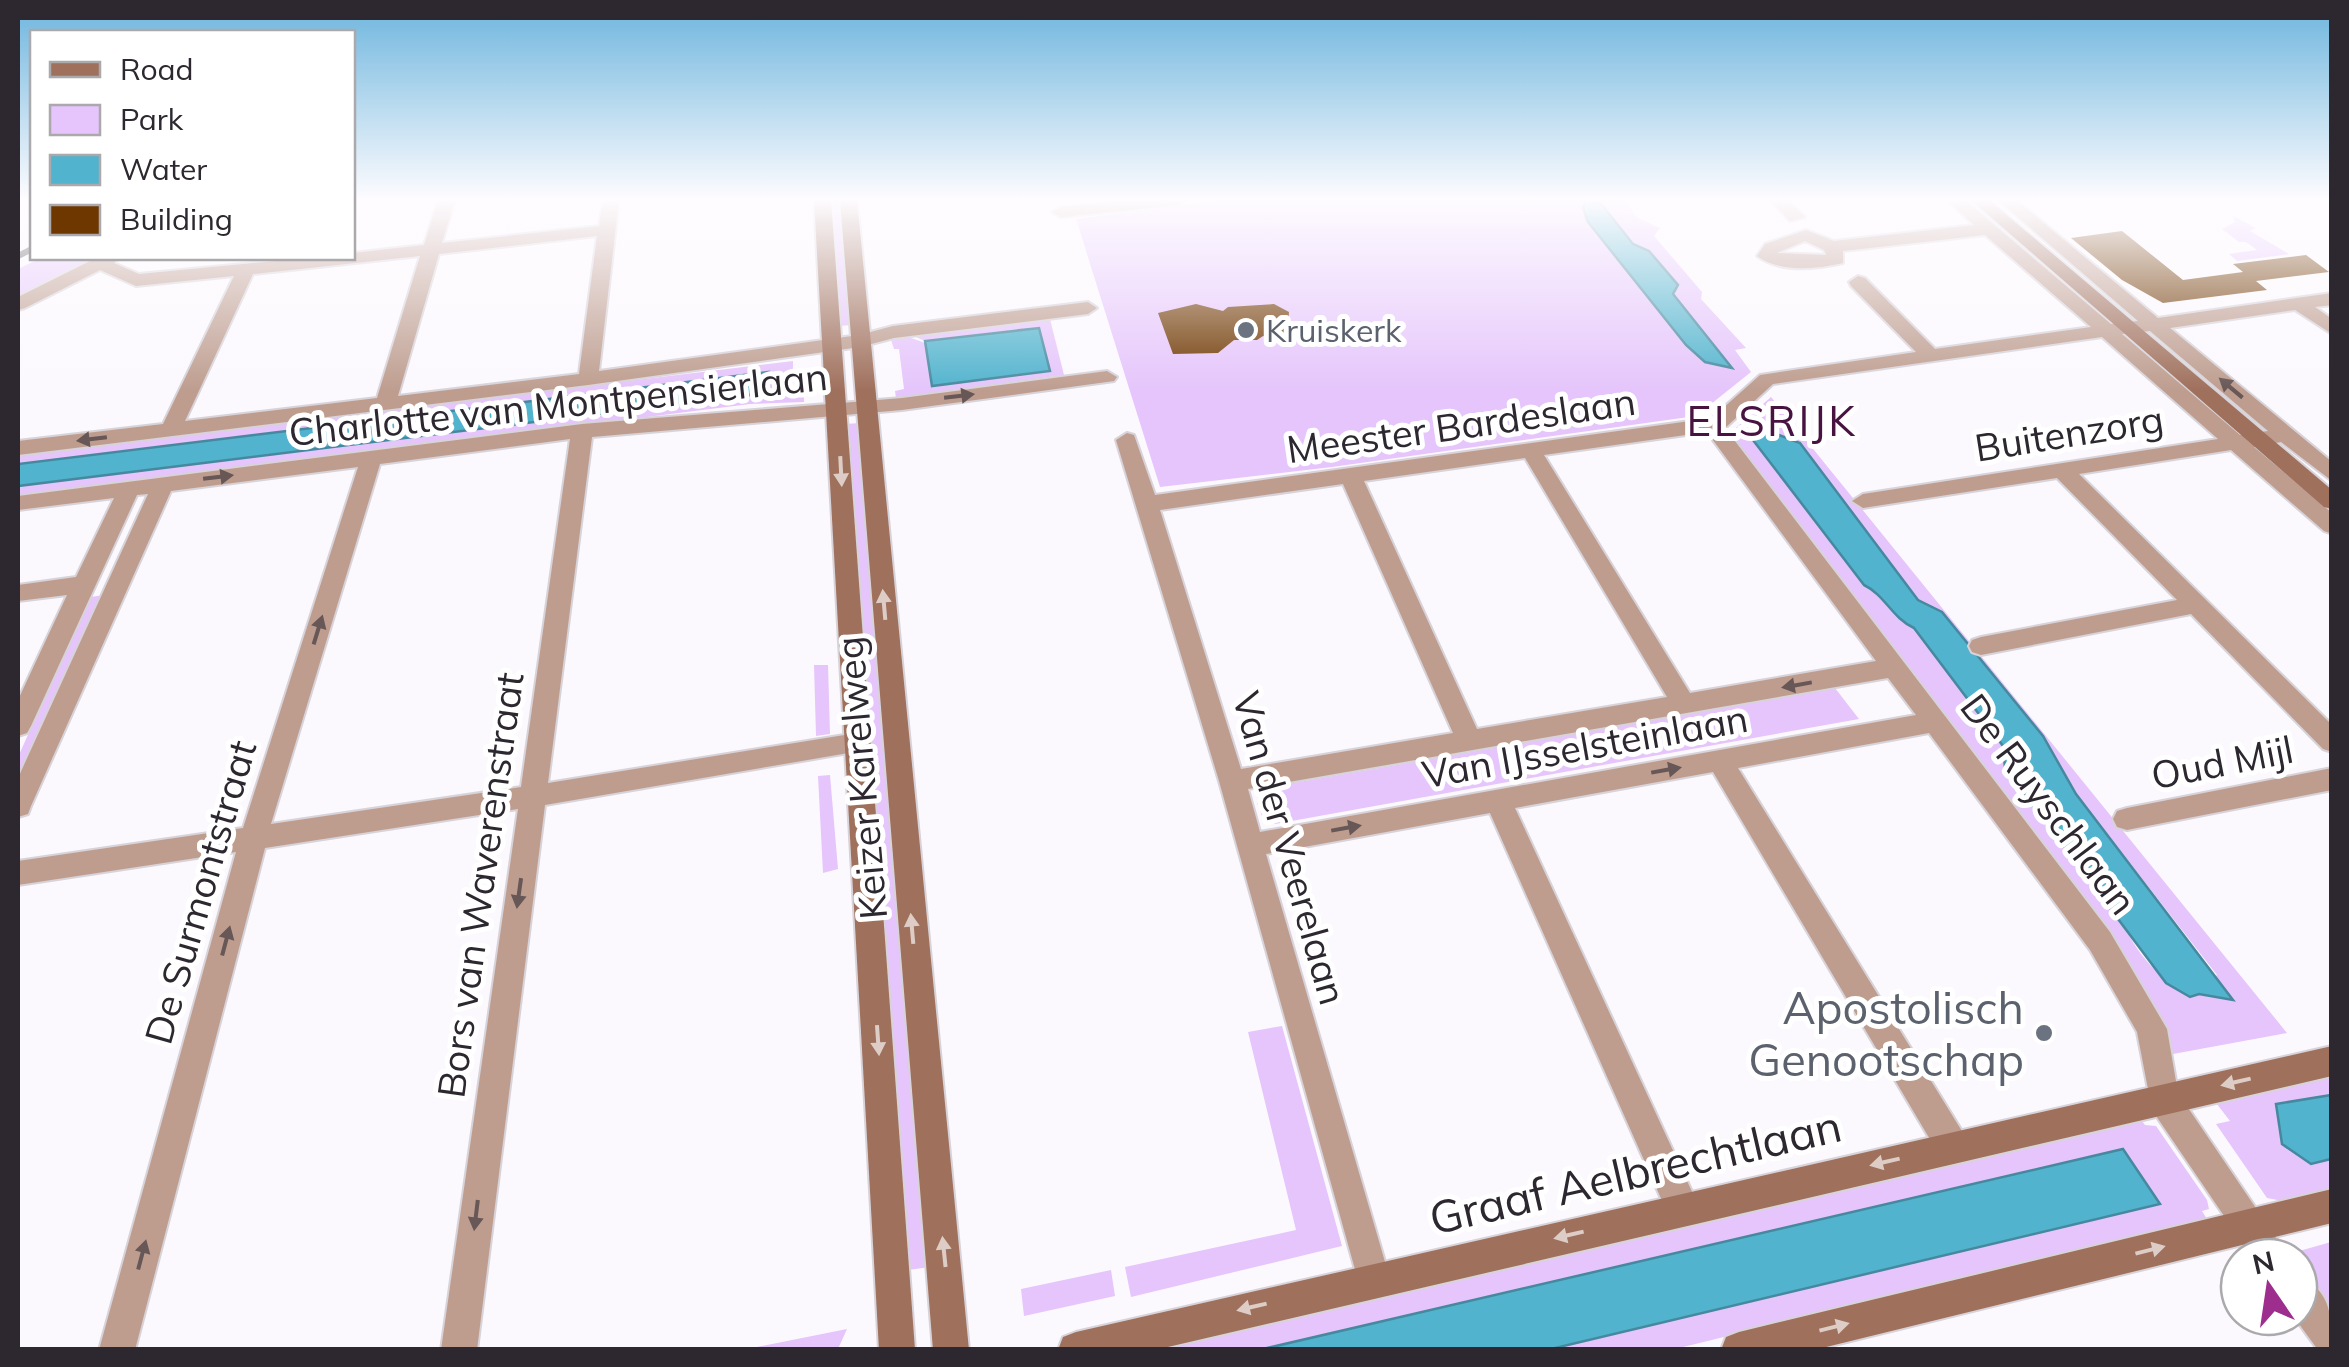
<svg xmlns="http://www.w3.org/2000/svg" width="2349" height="1367" viewBox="0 0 2349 1367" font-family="Mulish,sans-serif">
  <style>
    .green { fill: #e5c5fb; fill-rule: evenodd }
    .water { fill: #51b3cd; stroke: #46899e; stroke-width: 2.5 }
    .building { fill: #6e3700 }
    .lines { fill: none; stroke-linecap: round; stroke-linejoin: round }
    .street-casing { stroke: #d7d3d9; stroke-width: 4 }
    .secondary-casing { stroke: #d7d3d9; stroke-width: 4 }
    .street { fill: #be9d8f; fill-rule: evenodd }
    .secondary { fill: #9f705c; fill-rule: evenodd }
    .rail { stroke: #514c54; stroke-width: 6; stroke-dasharray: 15 8; stroke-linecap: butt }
    .oneway { fill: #675756 }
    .oneway2 { fill: #ddcdc6 }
    .worship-dot { fill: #6b7280; stroke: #fff; stroke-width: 4 }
    .labels { text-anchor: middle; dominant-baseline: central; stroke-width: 10; stroke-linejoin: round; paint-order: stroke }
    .far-worship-label { font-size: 32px; fill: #5b616d; stroke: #fff; text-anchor: start }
    .street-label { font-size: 38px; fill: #2d2830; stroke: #fff }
    .quarter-label { font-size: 42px; letter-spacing: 2.5px; fill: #481340; stroke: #fff }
    .near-worship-label { font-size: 45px; fill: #5b616d; stroke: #fff; text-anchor: end }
    .near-street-label { font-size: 45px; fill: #2d2830; stroke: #fff }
  </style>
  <rect width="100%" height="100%" fill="#fcf9fe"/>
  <!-- green -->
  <g class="green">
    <path d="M828 200H840L852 325 840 326Z"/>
    <path d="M1219 200H1626L1636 217 1660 228 1654 236 1702 292 1701 299 1746 348 1735 350 1751 372 1696 416 1332 467 1160 487 1076 219Z"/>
    <path d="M2233 216 2256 228 2250 231 2289 254 2237 261 2229 254 2257 250 2246 242H2239L2222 229 2235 222Z"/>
    <path d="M41 258H100L18 299V269Z"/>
    <path d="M1050 319 1064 375 896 398 895 391 904 389 899 349H894L890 337 903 335 925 343 932 385 1038 328 925 341 909 334Z"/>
    <path d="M793 361V394H804V402L750 404 18 496V486L768 393 769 373 18 464V455Z"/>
    <path d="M1771 397 2287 1033 2173 1054 2158 1039 1729 434ZM1763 429 1799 443 1919 600 1942 612 2043 736 2076 794 2217 975 2190 997C2160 980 2135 952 2122 921L2006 768 2003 746 1914 628C1875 610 1792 472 1763 429Z"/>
    <path d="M860 423 930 1267 908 1270 845 424Z"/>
    <path d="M105 595 18 790V757L90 597Z"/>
    <path d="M814 665H828L830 734 816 736Z"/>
    <path d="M1835 688 1859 719 1275 824 1262 816 1257 803 1268 799 1265 788Z"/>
    <path d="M830 775 838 869 823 873 818 776Z"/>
    <path d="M1282 1026 1342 1246 1131 1297 1125 1267 1296 1230 1248 1032Z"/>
    <path d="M2331 1071V1095L2276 1104 2311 1164 2331 1159V1191L2288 1202 2267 1198 2216 1124 2230 1121 2213 1099Z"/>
    <path d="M2139 1117 2145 1125 2156 1126 2207 1200 2209 1209 2202 1211 2207 1219 1675 1349H1551L2159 1204 2123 1149 1263 1349 1141 1350Z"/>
    <path d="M2331 1242V1329L2299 1285V1257H2278Z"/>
    <path d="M1111 1270 1115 1296 1024 1316 1021 1289Z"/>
    <path d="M847 1329 838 1349H747Z"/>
  </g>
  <!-- water -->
  <g class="water">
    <path d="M1586 200H1598L1633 244 1649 251 1678 285 1673 294 1732 368 1705 362 1686 345 1588 222 1583 208Z"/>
    <path d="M1039 328 1050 371 932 386 925 341Z"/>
    <path d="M769 372 768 393 18 486V464Z"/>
    <path d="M1763 429 1800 443 1918 600 1942 612 2043 736 2076 794 2233 1000 2199 994 2190 997 2166 983 2005 768 2003 746 1914 628C1892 618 1885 595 1864 585L1753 440Z"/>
    <path d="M2331 1095V1159L2311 1164 2282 1144 2276 1104Z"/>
    <path d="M2123 1149 2160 1204 1551 1349H1263Z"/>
  </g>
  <!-- building -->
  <g class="building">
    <path d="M2122 231 2183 280 2243 272 2233 264 2306 255 2329 272 2256 281 2267 290 2163 303 2122 280 2071 238Z"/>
    <path d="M1196 304 1223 311 1228 307 1274 304 1289 312 1287 341 1278 335 1271 338 1263 336 1257 340H1234L1218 353 1173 354 1158 313Z"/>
  </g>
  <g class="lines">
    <defs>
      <g id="street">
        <path d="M438 200H455L442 243 599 226 603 200H619L599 371 859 335 893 326 1088 302 1097 308 1088 314 894 338 860 347 588 385 18 455V441L163 424 234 276 136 286 100 270 25 308 18 310V297L96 258H118L114 263 139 274 307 258H352V253L424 245ZM597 236 579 374 398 396 439 254ZM420 256 377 398 185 421 253 274Z"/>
        <path d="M1132 200H1188L1179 205 1061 217 1052 212 1061 207Z"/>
        <path d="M1770 200H1788L1805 217 1790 221Z"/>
        <path d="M1947 200H1965L2111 324 2138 321 1998 200H2016L2158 318 2332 293V305L2315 307 2332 319V334L2295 310 2170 328 2332 462V481L2281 442 2254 447 2332 513V534L2324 531 2231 450 2079 474 2332 725V752L2323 749 2191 614 1981 655 1972 652 1969 646 1972 640 1981 637 2177 600 2057 478 1863 508 1852 501 1863 494 2218 439 2102 337 1773 384 1725 428 2110 932 2167 1029 2178 1093 2289 1257H2252L2152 1110 2137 1032 2090 950 1929 733 1738 768 1965 1136 1969 1147 1965 1158 1953 1163 1941 1158 1713 772 1515 808 1700 1209 1695 1221 1683 1226 1671 1221 1490 813 1266 854 1390 1279 1385 1291 1373 1296 1361 1291 1219 781 1116 440 1127 433 1134 435 1155 495 1712 418 1760 375 1916 352 1851 286 1849 282 1858 276 1865 278 1935 349 2091 327 1985 235 1843 251V263C1817 269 1780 273 1757 256L1765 244 1806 230 1834 241 1974 225ZM1805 241 1824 250 1826 255 1777 253ZM2150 331 2268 431 2240 435 2122 334ZM1707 432 1876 661 1690 693 1544 455ZM1525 458 1667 697 1477 729 1364 481ZM1343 484 1453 733 1241 769 1160 510ZM1888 678 1916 715 1260 832 1248 789Z"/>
        <path d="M1107 371 1117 377 1114 381 902 410 592 437 548 783 857 733 866 736 870 743 866 750 545 805 477 1350H441L518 809 265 848 135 1350H99L236 852 18 885V861L243 828 358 467 171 491 31 806 28 814 18 817V778L148 494 137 495 31 726 27 733 18 736V700L67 595 18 601V585L76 577 114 498 18 510V496L582 424 902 398ZM570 439 521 787 271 824 380 464Z"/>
        <path d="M2332 768V790L2127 830 2117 827 2113 819 2117 811 2127 808Z"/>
        <path d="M2299 1277C2332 1290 2332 1319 2332 1350H2318L2294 1317H2299Z"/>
      </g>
      <g id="secondary">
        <path d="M814 200H831L915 1350H879Z"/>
        <path d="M840 200H857L969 1350H933Z"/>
        <path d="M1971 200H1989L2332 490V509L2324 507Z"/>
        <path d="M2332 1046V1076L1155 1350H1058L1063 1337 1076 1332Z"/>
        <path d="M2332 1189V1223L1814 1350H1721L1726 1337 1739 1332Z"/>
      </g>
    </defs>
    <!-- street casing -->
    <use href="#street" class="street-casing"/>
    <!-- secondary casing -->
    <use href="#secondary" class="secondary-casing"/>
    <!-- street -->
    <use href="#street" class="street"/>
    <!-- secondary -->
    <use href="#secondary" class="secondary"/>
    <!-- rail -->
    <path class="rail" d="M18 256 32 249"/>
  </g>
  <!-- one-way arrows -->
  <defs><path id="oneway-solid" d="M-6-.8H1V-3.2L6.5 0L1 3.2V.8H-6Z" transform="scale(2.5)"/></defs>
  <g class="oneway">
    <use href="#oneway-solid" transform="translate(2231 388) rotate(-140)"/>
    <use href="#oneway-solid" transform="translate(959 396) rotate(-7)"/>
    <use href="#oneway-solid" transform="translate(92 439) rotate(173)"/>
    <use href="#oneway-solid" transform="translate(218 477) rotate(-7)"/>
    <use href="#oneway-solid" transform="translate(318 630) rotate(-73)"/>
    <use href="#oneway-solid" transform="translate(1797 685) rotate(170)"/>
    <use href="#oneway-solid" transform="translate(1666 770) rotate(-10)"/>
    <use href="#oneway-solid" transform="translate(1346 828) rotate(-10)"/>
    <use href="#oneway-solid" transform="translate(519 893) rotate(98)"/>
    <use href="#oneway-solid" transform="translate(226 941) rotate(-75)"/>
    <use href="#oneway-solid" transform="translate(476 1215) rotate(97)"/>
    <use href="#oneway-solid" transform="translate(142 1255) rotate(-75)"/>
  </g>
  <g class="oneway2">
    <use href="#oneway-solid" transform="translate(841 471) rotate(87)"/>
    <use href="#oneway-solid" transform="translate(884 605) rotate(-95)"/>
    <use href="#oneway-solid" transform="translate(912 929) rotate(-95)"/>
    <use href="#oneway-solid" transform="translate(878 1040) rotate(86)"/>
    <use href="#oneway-solid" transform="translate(2236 1082) rotate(167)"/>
    <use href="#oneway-solid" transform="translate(1885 1162) rotate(167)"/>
    <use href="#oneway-solid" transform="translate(1569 1235) rotate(167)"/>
    <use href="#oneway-solid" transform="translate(2150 1250) rotate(-14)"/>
    <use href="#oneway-solid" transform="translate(944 1252) rotate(-96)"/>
    <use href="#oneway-solid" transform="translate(1252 1307) rotate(167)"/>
    <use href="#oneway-solid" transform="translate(1834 1327) rotate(-14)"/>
  </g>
  <!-- sky -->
  <linearGradient id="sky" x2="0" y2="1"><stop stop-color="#6bb4dd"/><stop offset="0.51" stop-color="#fefcff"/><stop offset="1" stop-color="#fefcff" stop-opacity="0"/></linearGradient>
  <rect width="2349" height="391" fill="url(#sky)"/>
  <!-- markers -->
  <g class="worship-dot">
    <circle cx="1246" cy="330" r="10"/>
    <circle cx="2044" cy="1033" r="10"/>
  </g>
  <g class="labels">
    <!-- far-worship labels -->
    <g class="far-worship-label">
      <text x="1266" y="330">Kruiskerk</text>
    </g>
    <!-- street labels -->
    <g class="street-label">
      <text transform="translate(558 404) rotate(-6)">Charlotte van Montpensierlaan</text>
      <text transform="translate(1461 425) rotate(-8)">Meester Bardeslaan</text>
      <text transform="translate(2069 433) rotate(-9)">Buitenzorg</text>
      <text transform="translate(1585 746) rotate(-10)">Van IJsselsteinlaan</text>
      <text transform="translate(2222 762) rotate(-11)">Oud Mijl</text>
      <text transform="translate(861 778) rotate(-95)">Keizer Karelweg</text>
      <text transform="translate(2049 804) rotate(53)">De Ruyschlaan</text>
      <text transform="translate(1290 848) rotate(74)">Van der Veerelaan</text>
      <text transform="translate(480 885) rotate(-82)">Bors van Waverenstraat</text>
      <text transform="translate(200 892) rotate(-74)">De Surmontstraat</text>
    </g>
    <!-- quarter labels -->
    <g class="quarter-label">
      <text x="1772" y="420">ELSRIJK</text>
    </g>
    <!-- near-worship labels -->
    <g class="near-worship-label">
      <text x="2024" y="1007">Apostolisch<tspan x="2024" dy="52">Genootschap</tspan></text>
    </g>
    <!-- near-street labels -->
    <g class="near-street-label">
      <text transform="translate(1635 1171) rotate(-13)">Graaf Aelbrechtlaan</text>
    </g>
  </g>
  <!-- border -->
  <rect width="2349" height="1367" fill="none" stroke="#2d2830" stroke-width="40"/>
  <!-- legend -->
  <rect x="30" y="30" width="325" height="230" fill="#ffffff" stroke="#aba9ac" stroke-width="2.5"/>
  <rect x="50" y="62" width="50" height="15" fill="#9f705c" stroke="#aba9ac" stroke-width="2.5"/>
  <text x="120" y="80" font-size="30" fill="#2d2830">Road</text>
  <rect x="50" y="105" width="50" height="30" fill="#e5c5fb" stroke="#aba9ac" stroke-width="2.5"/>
  <text x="120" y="130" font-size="30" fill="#2d2830">Park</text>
  <rect x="50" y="155" width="50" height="30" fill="#51b3cd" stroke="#aba9ac" stroke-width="2.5"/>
  <text x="120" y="180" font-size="30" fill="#2d2830">Water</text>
  <rect x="50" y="205" width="50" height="30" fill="#6e3700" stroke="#aba9ac" stroke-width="2.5"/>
  <text x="120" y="230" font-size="30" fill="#2d2830">Building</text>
  <!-- north arrow -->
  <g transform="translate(2269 1287) rotate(347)"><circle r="48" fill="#ffffff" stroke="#aba9ac" stroke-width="2.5"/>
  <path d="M0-8L18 38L0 25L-18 38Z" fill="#9d2e8d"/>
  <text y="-15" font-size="28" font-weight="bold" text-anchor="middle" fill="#2d2830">N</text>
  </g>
</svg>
